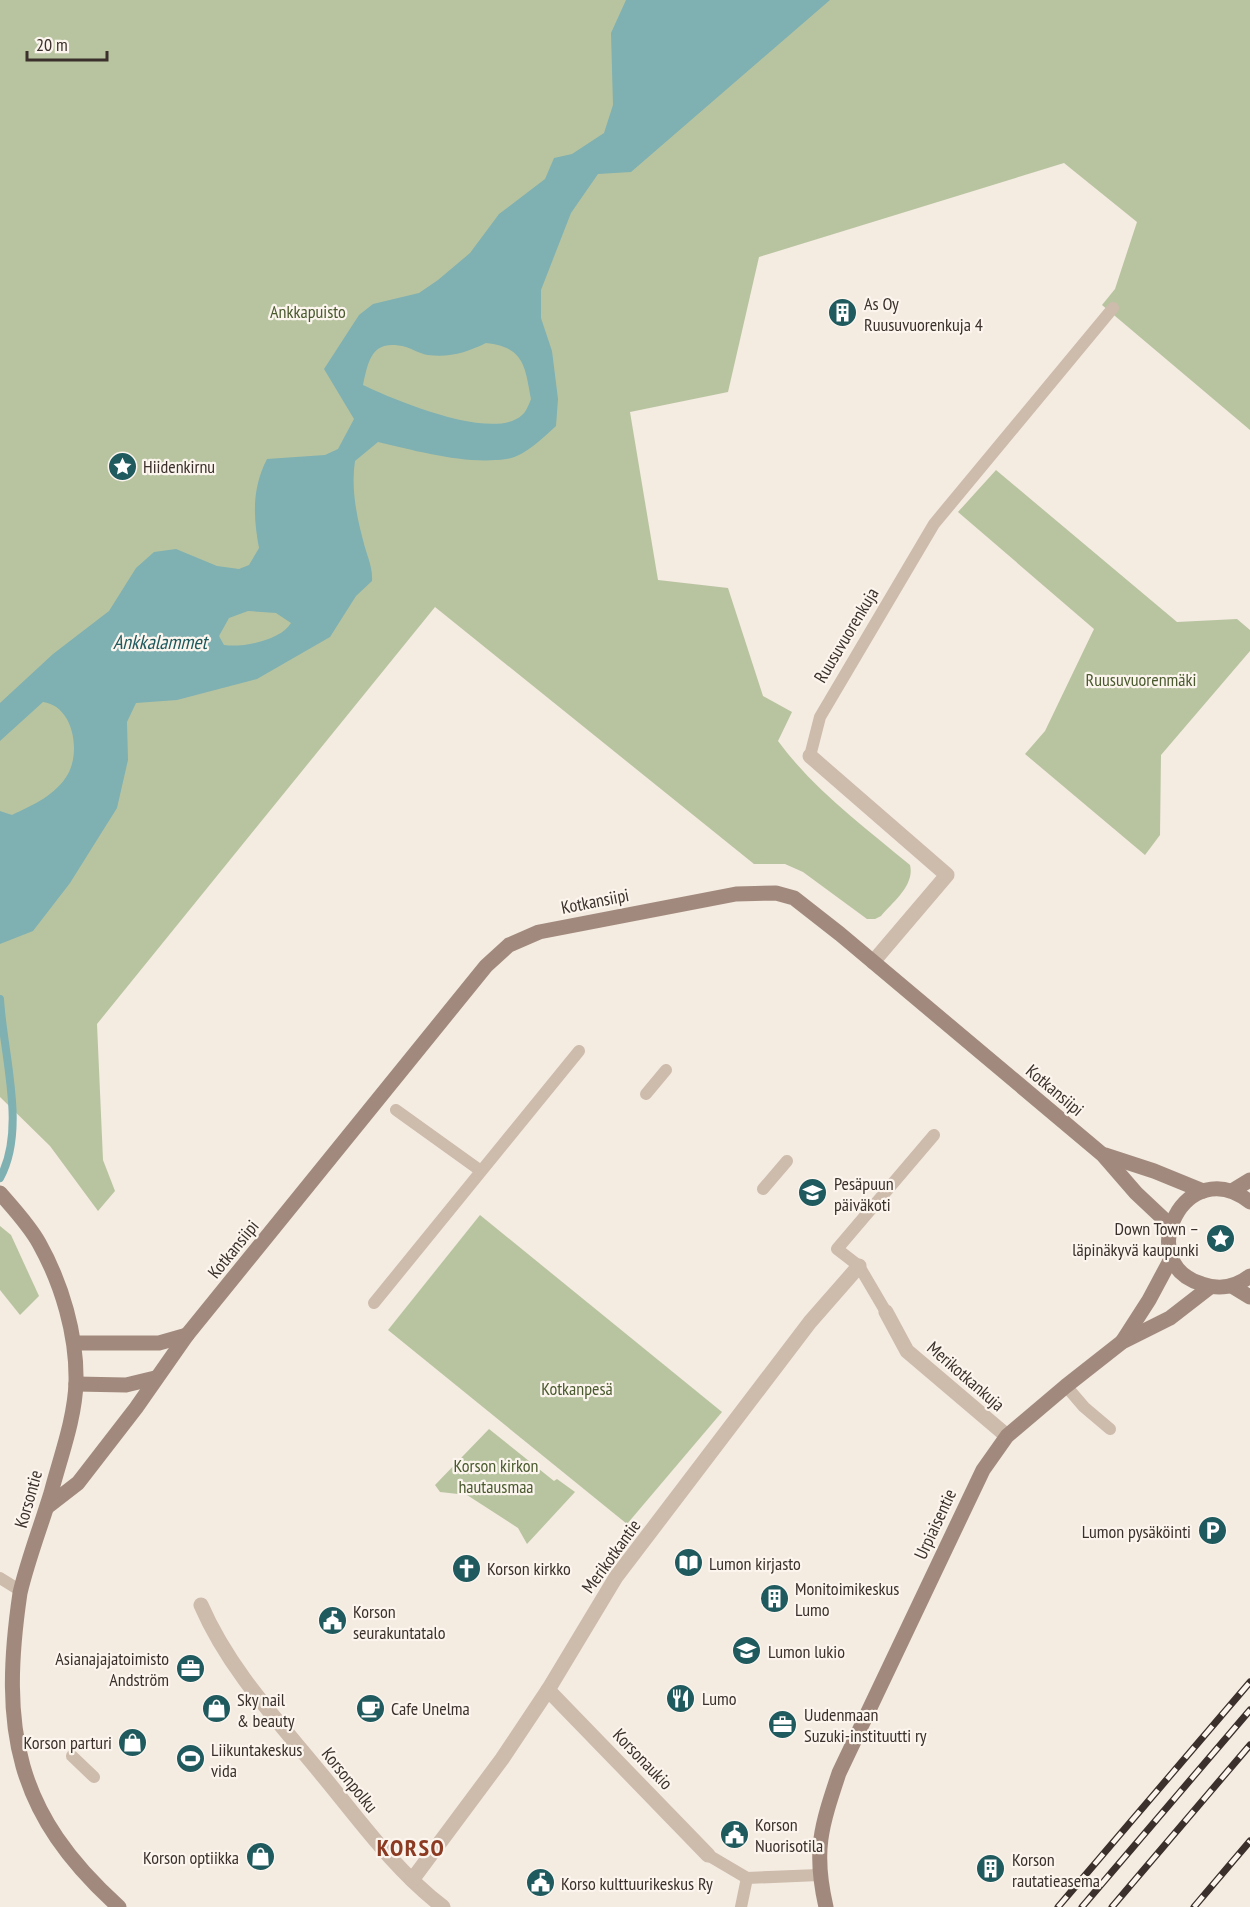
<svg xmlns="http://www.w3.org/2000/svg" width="1250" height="1907" viewBox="0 0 1250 1907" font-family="'PT Sans Narrow',sans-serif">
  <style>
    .green { fill: #b8c4a0 }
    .water { fill: #7fb0b2; fill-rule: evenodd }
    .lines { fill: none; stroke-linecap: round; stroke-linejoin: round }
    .stream { stroke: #7fb0b2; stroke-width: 8 }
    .lane { stroke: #cdbbac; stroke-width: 12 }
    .street { stroke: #cdbbac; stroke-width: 15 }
    .secondary { stroke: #a18a7d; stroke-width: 15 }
    .rail-casing { stroke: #3b302b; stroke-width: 7 }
    .rail { stroke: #fbf5ee; stroke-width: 4.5; stroke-dasharray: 14; stroke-linecap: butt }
    .labels { text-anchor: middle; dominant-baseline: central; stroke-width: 4.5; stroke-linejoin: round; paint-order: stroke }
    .poi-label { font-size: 18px; fill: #3b302b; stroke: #fbf5ee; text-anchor: start }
    .park-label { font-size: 18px; fill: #4a5a2e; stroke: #fbf5ee }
    .street-label { font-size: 18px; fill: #3b302b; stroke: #fbf5ee }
    .water-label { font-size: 20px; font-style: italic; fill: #1f5a5e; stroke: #fbf5ee }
    .district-label { font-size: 24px; font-weight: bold; letter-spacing: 1.5px; fill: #8c3b22; stroke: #fbf5ee }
  </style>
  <rect width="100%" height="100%" fill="#f4ebe1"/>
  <!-- green -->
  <g class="green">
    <path d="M0 0H1250V430L1102 305 1115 289 1137 222 1064 163 759 257 728 392 630 412 658 580 728 588 763 696 792 712 778 741C814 790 863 826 910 865 915 885 893 902 881 916L875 919H867L803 872 785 864H754L435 607 97 1024 103 1160 115 1191 98 1211 50 1146 0 1097Z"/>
    <path d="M996 470 1177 622 1237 619 1250 630V651L1161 755 1160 835 1145 855 1025 754 1045 731 1094 629 958 512Z"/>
    <path d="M480 1215 722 1412 627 1524 388 1330Z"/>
    <path d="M0 1226 11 1235 39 1296 20 1315 0 1290Z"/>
    <path d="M489 1429 554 1481 557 1479 575 1492 527 1544 518 1528 467 1495 440 1492 435 1485Z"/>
  </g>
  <!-- water -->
  <path class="water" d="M626 0H830L631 172 598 174 571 213 541 290V318L552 351 558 399 556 426C543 438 524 457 506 459 466 465 417 451 378 442L355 461C351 487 356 514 363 540 366 554 373 566 372 581L356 596 330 637 257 679 177 700 136 703 127 722 128 760 117 808 70 883 33 931 0 944V811L12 815C33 805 56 795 68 774 81 750 73 706 43 702L0 741V703L53 654 109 611 136 568 154 552 176 549 217 566 239 569 249 565 259 548C253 516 252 488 267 459L325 455 338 449 354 419 324 369 359 315 373 304 419 293 438 280 470 253 499 214 545 179 554 158 572 154 604 133 613 105 611 33ZM486 343C524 347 525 366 531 399 529 404 526 412 522 415 494 442 394 400 363 385 369 357 373 339 406 347 413 349 420 354 428 355 449 358 468 352 486 343ZM248 611 276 613 291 623C281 640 243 648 224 645L219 636 229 618Z"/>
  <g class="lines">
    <!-- stream -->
    <path class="stream" d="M0 999C3 1054 27 1129 0 1178"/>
    <!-- lane -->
    <g class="lane">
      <path d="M810 756 820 717 934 524 1113 308"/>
      <path d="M646 1094 666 1070"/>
      <path d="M396 1110 481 1171"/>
      <path d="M763 1189 787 1161"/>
      <path d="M374 1303 579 1051"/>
      <path d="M886 1312 859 1266 837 1249 934 1135"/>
      <path d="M1066 1386 1084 1407 1110 1429"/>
      <path d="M0 1578 21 1591"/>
      <path d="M72 1756 94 1777"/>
      <path d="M708 1855 747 1878 819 1875"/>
      <path d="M741 1907 747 1878"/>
    </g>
    <!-- street -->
    <g class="street">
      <path d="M810 756 947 875 873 962"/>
      <path d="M886 1312 907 1351 1007 1436"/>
      <path d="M201 1605C229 1670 279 1722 323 1776 361 1822 395 1870 443 1907"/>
      <path d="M548 1690 708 1855"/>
      <path d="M412 1880 502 1759 548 1690 616 1577 810 1322 859 1266"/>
    </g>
    <!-- secondary -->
    <g class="secondary">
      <path d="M1105 1155 1154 1171 1203 1191"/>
      <path d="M1232 1191 1250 1180"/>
      <path d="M0 1193C13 1208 29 1225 39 1243 62 1284 77 1335 76 1382 75 1419 60 1458 51 1493 41 1526 28 1559 20 1593 0 1729 15 1814 119 1907"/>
      <path d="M1250 1202C1186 1151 1131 1263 1202 1284 1219 1290 1236 1287 1250 1276"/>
      <path d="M1232 1286 1250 1297"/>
      <path d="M1122 1342 1149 1300 1172 1257"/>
      <path d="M74 1343H159L187 1335"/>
      <path d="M76 1384 126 1385 155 1378"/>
      <path d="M47 1507 78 1483 136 1408 187 1335 486 966 509 945 539 932 736 894 776 893 794 898 840 934 1103 1155 1136 1193 1170 1225"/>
      <path d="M826 1907C813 1851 821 1827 839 1773L983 1470 1007 1436 1066 1386 1122 1342 1170 1318 1210 1287"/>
    </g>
    <defs>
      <g id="rail">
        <path d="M1058 1907 1250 1682"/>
        <path d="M1082 1907 1250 1710"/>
        <path d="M1112 1907 1250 1745"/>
        <path d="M1194 1907 1250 1841"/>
      </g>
    </defs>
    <!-- rail casing -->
    <use href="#rail" class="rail-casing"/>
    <!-- rail -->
    <use href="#rail" class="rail"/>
  </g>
  <!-- icons -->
  <defs>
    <symbol id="building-disc" viewBox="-11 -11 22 22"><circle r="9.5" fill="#1f5a5e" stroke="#fbf5ee"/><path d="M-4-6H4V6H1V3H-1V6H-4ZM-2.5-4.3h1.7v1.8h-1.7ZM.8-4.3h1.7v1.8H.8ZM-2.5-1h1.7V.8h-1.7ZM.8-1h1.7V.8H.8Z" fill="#fff"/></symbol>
    <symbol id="sight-disc" viewBox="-11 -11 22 22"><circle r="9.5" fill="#1f5a5e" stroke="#fbf5ee"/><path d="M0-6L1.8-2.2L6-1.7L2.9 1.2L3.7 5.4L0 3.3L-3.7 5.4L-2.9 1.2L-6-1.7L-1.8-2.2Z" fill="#fff"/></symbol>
    <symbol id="school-disc" viewBox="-11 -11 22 22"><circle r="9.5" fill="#1f5a5e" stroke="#fbf5ee"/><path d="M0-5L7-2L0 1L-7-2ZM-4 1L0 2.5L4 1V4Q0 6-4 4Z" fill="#fff"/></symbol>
    <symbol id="parking-disc" viewBox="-11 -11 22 22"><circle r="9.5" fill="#1f5a5e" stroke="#fbf5ee"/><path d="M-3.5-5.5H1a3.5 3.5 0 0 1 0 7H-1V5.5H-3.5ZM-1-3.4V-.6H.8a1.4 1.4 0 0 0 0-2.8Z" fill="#fff"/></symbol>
    <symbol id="library-disc" viewBox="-11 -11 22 22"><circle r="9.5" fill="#1f5a5e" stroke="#fbf5ee"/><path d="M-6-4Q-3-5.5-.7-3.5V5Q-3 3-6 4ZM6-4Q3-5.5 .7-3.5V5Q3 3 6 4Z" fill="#fff"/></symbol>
    <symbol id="church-disc" viewBox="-11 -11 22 22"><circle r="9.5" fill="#1f5a5e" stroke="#fbf5ee"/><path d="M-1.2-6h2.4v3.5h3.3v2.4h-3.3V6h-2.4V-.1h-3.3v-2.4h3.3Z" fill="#fff"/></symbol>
    <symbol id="civic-disc" viewBox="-11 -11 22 22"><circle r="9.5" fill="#1f5a5e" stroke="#fbf5ee"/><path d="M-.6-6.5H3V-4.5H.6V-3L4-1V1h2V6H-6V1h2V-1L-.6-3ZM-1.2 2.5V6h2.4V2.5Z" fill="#fff"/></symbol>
    <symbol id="office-disc" viewBox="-11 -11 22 22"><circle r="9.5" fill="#1f5a5e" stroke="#fbf5ee"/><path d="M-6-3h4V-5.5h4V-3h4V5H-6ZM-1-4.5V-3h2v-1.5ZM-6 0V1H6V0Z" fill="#fff"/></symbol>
    <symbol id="restaurant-disc" viewBox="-11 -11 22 22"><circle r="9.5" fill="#1f5a5e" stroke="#fbf5ee"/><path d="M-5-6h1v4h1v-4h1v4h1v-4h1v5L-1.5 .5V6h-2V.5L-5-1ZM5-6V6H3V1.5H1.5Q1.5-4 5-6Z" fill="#fff"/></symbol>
    <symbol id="cafe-disc" viewBox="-11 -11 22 22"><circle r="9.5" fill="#1f5a5e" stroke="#fbf5ee"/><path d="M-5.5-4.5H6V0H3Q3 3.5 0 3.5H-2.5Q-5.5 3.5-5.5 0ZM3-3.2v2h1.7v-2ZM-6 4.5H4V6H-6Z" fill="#fff"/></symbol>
    <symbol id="shop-disc" viewBox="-11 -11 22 22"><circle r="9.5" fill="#1f5a5e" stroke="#fbf5ee"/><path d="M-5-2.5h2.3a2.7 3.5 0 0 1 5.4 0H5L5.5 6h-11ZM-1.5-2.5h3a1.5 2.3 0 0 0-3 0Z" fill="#fff"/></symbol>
    <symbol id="stadium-disc" viewBox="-11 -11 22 22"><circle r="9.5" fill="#1f5a5e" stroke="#fbf5ee"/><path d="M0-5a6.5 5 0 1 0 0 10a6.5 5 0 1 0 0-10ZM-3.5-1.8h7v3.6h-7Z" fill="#fff"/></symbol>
  </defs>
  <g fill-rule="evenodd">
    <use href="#building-disc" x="826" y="296" width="33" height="33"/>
    <use href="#sight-disc" x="106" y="450" width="33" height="33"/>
    <use href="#school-disc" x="796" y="1176" width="33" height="33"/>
    <use href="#sight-disc" x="1204" y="1222" width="33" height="33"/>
    <use href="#parking-disc" x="1196" y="1514" width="33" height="33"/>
    <use href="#library-disc" x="672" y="1546" width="33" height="33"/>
    <use href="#church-disc" x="450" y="1552" width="33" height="33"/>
    <use href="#building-disc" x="758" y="1582" width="33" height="33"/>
    <use href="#civic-disc" x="316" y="1604" width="33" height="33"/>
    <use href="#school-disc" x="730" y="1634" width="33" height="33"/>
    <use href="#office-disc" x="174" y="1652" width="33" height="33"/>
    <use href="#restaurant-disc" x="664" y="1682" width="33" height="33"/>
    <use href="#cafe-disc" x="354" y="1692" width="33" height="33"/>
    <use href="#shop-disc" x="200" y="1692" width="33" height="33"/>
    <use href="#office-disc" x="766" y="1708" width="33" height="33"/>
    <use href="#shop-disc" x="116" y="1726" width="33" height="33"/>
    <use href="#stadium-disc" x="174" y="1742" width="33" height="33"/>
    <use href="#civic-disc" x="718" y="1818" width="33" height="33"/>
    <use href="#shop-disc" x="244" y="1840" width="33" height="33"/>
    <use href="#building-disc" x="974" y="1852" width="33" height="33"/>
    <use href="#civic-disc" x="524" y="1866" width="33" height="33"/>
  </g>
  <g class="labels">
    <!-- poi labels -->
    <g class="poi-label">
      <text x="864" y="303">As Oy<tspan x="864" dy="21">Ruusuvuorenkuja 4</tspan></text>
      <text x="143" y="466">Hiidenkirnu</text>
      <text x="834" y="1183">Pesäpuun<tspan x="834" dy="21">päiväkoti</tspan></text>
      <text x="1199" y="1228" text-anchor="end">Down Town –<tspan x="1199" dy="21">läpinäkyvä kaupunki</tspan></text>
      <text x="1191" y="1531" text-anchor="end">Lumon pysäköinti</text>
      <text x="709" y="1563">Lumon kirjasto</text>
      <text x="487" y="1568">Korson kirkko</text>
      <text x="795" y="1588">Monitoimikeskus<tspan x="795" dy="21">Lumo</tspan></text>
      <text x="353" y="1611">Korson<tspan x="353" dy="21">seurakuntatalo</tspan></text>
      <text x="768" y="1651">Lumon lukio</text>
      <text x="169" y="1658" text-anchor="end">Asianajajatoimisto<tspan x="169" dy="21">Andström</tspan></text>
      <text x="702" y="1698">Lumo</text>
      <text x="237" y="1699">Sky nail<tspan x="237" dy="21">&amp; beauty</tspan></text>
      <text x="391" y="1708">Cafe Unelma</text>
      <text x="804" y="1714">Uudenmaan<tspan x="804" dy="21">Suzuki-instituutti ry</tspan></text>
      <text x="112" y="1742" text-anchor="end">Korson parturi</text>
      <text x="211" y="1749">Liikuntakeskus<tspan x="211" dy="21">vida</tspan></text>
      <text x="755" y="1824">Korson<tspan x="755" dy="21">Nuorisotila</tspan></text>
      <text x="239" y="1857" text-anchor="end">Korson optiikka</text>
      <text x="1012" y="1859">Korson<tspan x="1012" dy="21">rautatieasema</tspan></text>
      <text x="561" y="1883">Korso kulttuurikeskus Ry</text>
    </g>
    <!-- park labels -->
    <g class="park-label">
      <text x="308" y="311">Ankkapuisto</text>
      <text x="1141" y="679">Ruusuvuorenmäki</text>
      <text x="577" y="1388">Kotkanpesä</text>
      <text x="496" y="1465">Korson kirkon<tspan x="496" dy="21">hautausmaa</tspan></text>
    </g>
    <!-- street labels -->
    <g class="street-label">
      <text transform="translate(846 635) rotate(-59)">Ruusuvuorenkuja</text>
      <text transform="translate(595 901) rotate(-11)">Kotkansiipi</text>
      <text transform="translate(1055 1090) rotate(40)">Kotkansiipi</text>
      <text transform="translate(233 1249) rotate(-51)">Kotkansiipi</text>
      <text transform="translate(966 1376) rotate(41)">Merikotkankuja</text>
      <text transform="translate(28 1499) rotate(-74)">Korsontie</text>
      <text transform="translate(935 1524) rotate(-65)">Urpiaisentie</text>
      <text transform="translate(611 1556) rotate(-54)">Merikotkantie</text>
      <text transform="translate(643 1759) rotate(46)">Korsonaukio</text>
      <text transform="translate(350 1780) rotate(51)">Korsonpolku</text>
    </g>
    <!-- water labels -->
    <g class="water-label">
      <text x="160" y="642">Ankkalammet</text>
    </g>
    <!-- district labels -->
    <g class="district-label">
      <text x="411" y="1847">KORSO</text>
    </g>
  </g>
  <!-- scale -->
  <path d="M27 51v9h80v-9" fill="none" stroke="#3b302b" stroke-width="3"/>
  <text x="36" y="51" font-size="18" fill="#3b302b" stroke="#fbf5ee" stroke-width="4.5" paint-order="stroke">20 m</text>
</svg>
